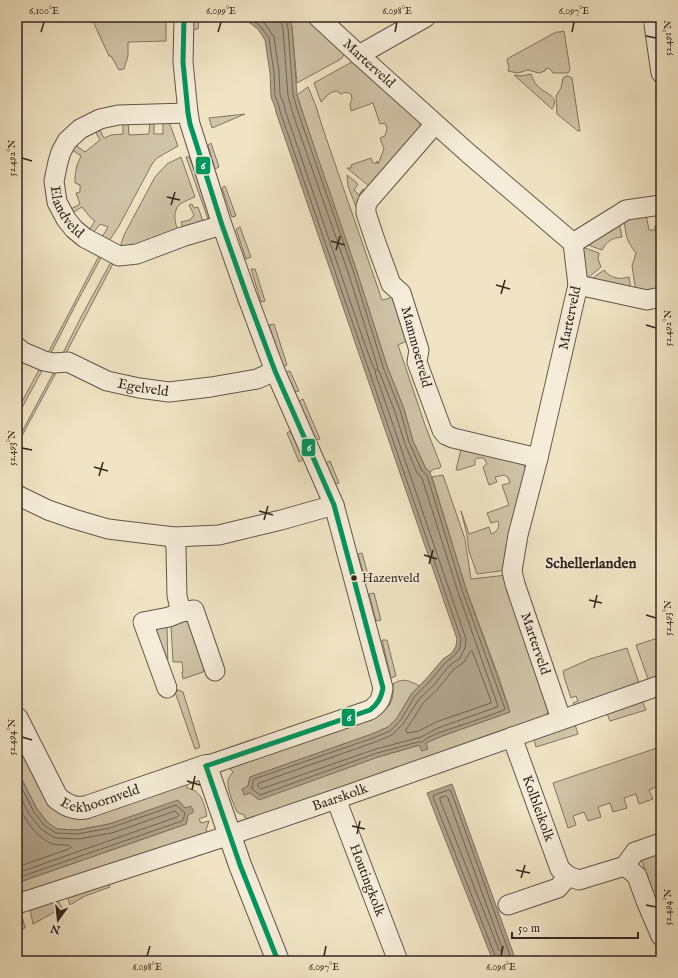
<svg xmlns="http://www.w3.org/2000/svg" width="678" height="978" viewBox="0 0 678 978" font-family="'IM FELL English',serif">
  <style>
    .green { fill: #d0c4a8; stroke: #817562 }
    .water { fill: #afa38b; stroke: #7d715f }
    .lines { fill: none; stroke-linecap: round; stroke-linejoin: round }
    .shore { stroke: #706454; stroke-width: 1 }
    .minor-casing { stroke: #625647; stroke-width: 21 }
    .tertiary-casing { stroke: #625647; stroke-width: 24 }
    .minor { stroke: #f5edd9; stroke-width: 19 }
    .tertiary { stroke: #f5edd9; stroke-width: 22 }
    .bus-1-casing { stroke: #f5edd9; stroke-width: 8 }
    .bus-1 { stroke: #00965e; stroke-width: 5 }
    .ticks { fill: none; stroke: #32261d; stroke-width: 1.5 }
    .bus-dot { fill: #32261d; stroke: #f5edd9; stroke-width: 1.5 }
    .labels { text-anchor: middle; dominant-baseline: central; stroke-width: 3; stroke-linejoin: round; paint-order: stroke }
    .bus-label { font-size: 13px; fill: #32261d; stroke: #f5edd9; text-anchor: start }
    .street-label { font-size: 14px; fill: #32261d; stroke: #f5edd9 }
    .neighbourhood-label { font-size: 15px; font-weight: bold; fill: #32261d; stroke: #f5edd9 }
    .line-badge { stroke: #f5edd9; stroke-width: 1.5 }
    .badge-label { font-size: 11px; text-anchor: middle; font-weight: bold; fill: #fff }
    .neatline { fill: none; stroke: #32261d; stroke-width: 1.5 }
    .ticks-label { font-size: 10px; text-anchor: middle; fill: #32261d }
  </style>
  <rect width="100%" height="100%" fill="#f0e4c4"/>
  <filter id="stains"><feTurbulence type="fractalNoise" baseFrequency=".005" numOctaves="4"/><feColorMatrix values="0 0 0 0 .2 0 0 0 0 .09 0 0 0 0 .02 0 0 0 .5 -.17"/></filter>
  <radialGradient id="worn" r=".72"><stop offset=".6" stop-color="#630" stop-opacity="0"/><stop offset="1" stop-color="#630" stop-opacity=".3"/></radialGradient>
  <!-- green -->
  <g class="green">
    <path d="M91 17H122L130 18 166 17V41L128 42V56L124 69 119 70 111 56H109Z"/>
    <path d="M193 17H199L198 29 193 30Z"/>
    <path d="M289 17H309L344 52 343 56 341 59 297 83 292 27Z"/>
    <path d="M564 31 570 69 568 73H553L550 69 546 68 545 71 539 73 528 70 518 73 508 71 509 68 507 59 556 32H560Z"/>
    <path d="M355 62 420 122V127L369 186 347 168H351V165L371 158 373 163H376L377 161 378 164 384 149 380 138 385 136 387 128 385 123 380 124 373 103 351 111 350 104 352 99 351 94C347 92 345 92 341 94L336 91 330 93 321 102 314 83 350 63Z"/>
    <path d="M531 74C533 80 535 84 540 88 546 94 560 96 552 109L514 75 521 76Z"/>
    <path d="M566 76H568L572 78 580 131H578L557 114 556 96 561 88 563 78Z"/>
    <path d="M308 87 316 106 322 126 382 300 394 297 409 340 398 345 425 425 441 466 440 468 434 469 430 472 426 469 413 441 404 409 387 366 356 269 314 148 297 95Z"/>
    <path d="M245 114 212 128 209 118Z"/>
    <path d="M150 121 154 122V134H163V122H169L178 146 157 158 152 164 119 226 109 241 102 237 108 227 100 224 94 232 89 230 95 221 90 217 82 207 72 213 69 210 80 204 76 193 80 192V185L75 183C75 172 76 166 81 156L71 149 74 144 85 152 100 140 94 129 98 126 104 138 111 135 123 134V122H128L129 135 149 134Z"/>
    <path d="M211 143 219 167 215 169 208 145Z"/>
    <path d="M181 157 195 197C190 199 185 201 180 204 172 211 175 223 178 231L146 244 120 247 124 235 155 177 167 164Z"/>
    <path d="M186 157H189L196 173 212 218 208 219Z"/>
    <path d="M347 175 358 184 354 190 359 195 363 189 368 193 359 209 356 207 348 186Z"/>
    <path d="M225 186 236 216 232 217 222 188Z"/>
    <path d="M192 204 194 208 198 207 204 224 184 231 181 222 190 220 194 215 189 205Z"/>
    <path d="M646 214 649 230H655V226L661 225V277H660L661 289 636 292 632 266 636 253C626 240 626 236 624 219Z"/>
    <path d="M619 222 622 237C612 238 607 241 602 250L583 243Z"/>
    <path d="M240 227 251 257 246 259 236 229Z"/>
    <path d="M582 247 599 253 598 259 601 267 588 278 586 275Z"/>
    <path d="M100 254 102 256 75 306 50 355 48 353Z"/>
    <path d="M112 260 114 262 66 353H63L81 317Z"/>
    <path d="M251 269H255L265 301 261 302Z"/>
    <path d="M604 270C610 278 619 280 629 277L631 290 590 280Z"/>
    <path d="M274 324 287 365 283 367 269 325Z"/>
    <path d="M41 366 44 367 17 417V411Z"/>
    <path d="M56 368 58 369 17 445V441Z"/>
    <path d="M290 371 299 391 295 392 286 372Z"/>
    <path d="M303 399 320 439 316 440 299 401Z"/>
    <path d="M290 431 304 459 299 462 287 433Z"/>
    <path d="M461 449 471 452 522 464 526 468 507 570 477 574 469 551 467 535 461 511 469 534 489 527 491 534C497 532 500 528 498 521L491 523 487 513 509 505 502 485 510 483 508 477 504 475 495 477 497 482 489 485 483 467 487 464 484 458H477L475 460V465L459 470H456Z"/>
    <path d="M330 461 339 483 335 484 326 463Z"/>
    <path d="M443 475 465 539 471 579 507 575 550 708C548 713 546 716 542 719L249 819 245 818 244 815 239 813 237 812C234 805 228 791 228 784 227 779 230 776 233 772L230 769 235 766 374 718C390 708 394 702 393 684 404 677 409 681 420 686L412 693 397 718 388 727 372 734 250 777 248 786 244 795 250 793 259 799 378 757 420 745 422 751 426 743 442 736 510 712 499 678 466 589 432 477Z"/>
    <path d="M362 553 370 582 366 583 358 554Z"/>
    <path d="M374 593 381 620 376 621 369 594Z"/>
    <path d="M189 618 207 664 203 672 183 679 182 672H183L182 662H173L171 625Z"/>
    <path d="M165 626H167L168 668 155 633 157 629Z"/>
    <path d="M661 637V678L649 682 636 645Z"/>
    <path d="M382 640H387L396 676 391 678Z"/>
    <path d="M627 648 640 686 575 707 573 703 578 701 576 696 571 698 565 680 563 671 590 659Z"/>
    <path d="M179 690 183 692 200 747 195 749 175 692Z"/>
    <path d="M641 698 646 710 610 721 606 711Z"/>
    <path d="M574 721 578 734 536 747 533 736Z"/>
    <path d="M17 739 51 806C61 816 66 818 81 818L187 783V788C202 790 204 804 207 816L199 819 201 823 209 821 206 830 208 834 17 900V883L186 824C189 811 187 809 178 801L109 824 77 830 57 829 48 823 37 809 17 770Z"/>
    <path d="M657 748 661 752V785L649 790 653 799 639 804 636 794 624 798 627 808 613 812 610 803 598 807 601 817 588 821 584 812 573 816 576 825 568 828 553 783Z"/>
    <path d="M661 849V888L653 892 640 856Z"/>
    <path d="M109 882 110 887 85 896 70 905 67 896Z"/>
    <path d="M57 899 62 908 33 924 30 909Z"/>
    <path d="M21 912 25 928 17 932V913Z"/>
  </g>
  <!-- water -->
  <g class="water">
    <path d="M222 17H289L292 27 297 95 302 111 356 269 387 366 404 409 413 441 426 469 430 472 466 589 510 712 442 736 426 743 428 749 422 751 419 745 378 757 259 800 250 793 244 795 242 789 248 786 250 777 372 734 388 727 397 718 412 693 426 679 443 659 452 653 456 646 457 639 276 112 275 107 271 97 270 73 265 40 258 29 250 23 243 20 234 17Z"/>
    <path d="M17 770 37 809 48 823 57 829 77 830 109 824 178 800 185 808 191 806 194 812 188 815 186 824 17 883Z"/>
    <path d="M452 784 516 961H493L427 793Z"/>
  </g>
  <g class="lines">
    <!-- shore -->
    <g class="shore">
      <path d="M247 17 252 20 260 26 269 38 274 73 275 96 279 106 280 111 461 639 460 648 455 655 446 662 429 682 415 696 400 721 390 731 373 738 254 779 253 781 252 789 260 795 377 753 418 742H422C431 734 448 730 459 726 474 721 489 716 504 710L505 709 462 590 427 475 422 471 409 442 400 410 383 367 353 270 298 112 293 95 288 28 285 17"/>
      <path d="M257 17 265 24 274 37 279 72 280 95 284 104 285 110 364 342 374 369 376 370 375 372 466 639 465 648 460 658 449 666 433 686 419 699 403 724 392 735 375 742 259 783 258 784V787L261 789 376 749 421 737 438 728 497 707 498 706 458 592 422 478 417 473 405 444 395 412 379 371 377 370 378 368 348 272 293 114 288 96 283 29 280 17"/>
      <path d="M472 651 473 653 491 701V703L436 722 419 731 408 733H407L406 730 424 702 437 690 453 670 464 662 470 652Z"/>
      <path d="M17 779 34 812 45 826 56 833 77 834 110 828 176 805 185 813 183 820 182 821 17 878"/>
      <path d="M17 790 29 814 41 829 53 837 56 838 78 839 112 833 175 811 179 815 177 817 17 873"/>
      <path d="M446 796 448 798 502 948 501 951 499 950 440 800V798Z"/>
      <path d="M17 803C25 818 35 838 53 844 58 845 64 845 69 845L71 847 69 849 17 867"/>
      <path d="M497 961 496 958 433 797 434 795 448 790 451 791 512 961"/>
    </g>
    <defs>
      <g id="minor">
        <path d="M184 17 183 62 188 113 190 124 222 225 247 296 275 371 334 505 383 688C381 699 380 703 370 710L206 766"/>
        <path id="s1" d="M318 17 359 55 468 153 573 243 578 285 538 458 518 535 512 571 515 584 561 719"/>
        <path d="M660 17 654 25 661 73"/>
        <path d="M359 55 426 17"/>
        <path id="s2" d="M188 113 118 115 100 119 80 129 67 141 61 152 58 162 54 181 57 202 66 219 74 229 85 238 119 256 137 254 182 237 222 225"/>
        <path d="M435 124 368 201 366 206V213L376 243 391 284 401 293 419 350 417 362 442 430 446 435 453 438 538 458"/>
        <path d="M573 243 626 210 661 205"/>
        <path d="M578 285 647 300 661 297"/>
        <path id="s3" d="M17 347 23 352 44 361 54 363 68 362 107 381 139 388 169 392 211 387 257 379 275 371"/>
        <path d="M17 495 48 510 74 519 108 529 174 537 219 535 281 520 334 505"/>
        <path d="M174 537 176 548 177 596 181 612"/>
        <path d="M167 688 143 622 169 617 181 612 194 610 215 671"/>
        <path id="s4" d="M512 737 560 869 568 876 579 880 625 866 637 876 646 901 661 936"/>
        <path id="s5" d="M336 799 398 961"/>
        <path d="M625 866 635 852 661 843"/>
        <path id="s6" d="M17 904 230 835 336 799 661 685"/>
        <path d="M508 905 558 888 568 876"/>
      </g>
      <g id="tertiary">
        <path id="s7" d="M17 719 57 798C66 805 75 810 87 807L206 766 240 865 278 961"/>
      </g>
    </defs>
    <!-- minor casing -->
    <use href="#minor" class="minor-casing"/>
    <!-- tertiary casing -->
    <use href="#tertiary" class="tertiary-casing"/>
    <!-- minor -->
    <use href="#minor" class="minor"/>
    <!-- tertiary -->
    <use href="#tertiary" class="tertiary"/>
    <defs>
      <g id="bus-1">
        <path d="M184 17 183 62 188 113 190 124 222 225 247 296 275 371 334 505 383 688C381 698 378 704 370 710L206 766"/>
        <path d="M206 766 240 865 278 961"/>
      </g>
    </defs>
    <!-- bus-1 casing -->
    <use href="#bus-1" class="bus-1-casing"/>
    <!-- bus-1 -->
    <use href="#bus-1" class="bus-1"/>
  </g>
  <!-- ticks -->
  <path class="ticks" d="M41 32 44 22M218 32 221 22M395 32 397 22M572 32 574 22M646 36 656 38M22 158 32 161M167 197 180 200M171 205 175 192M331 241 345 245M336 250 340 236M496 285 510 289M501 294 505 280M646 325 656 328M22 448 32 450M94 467 108 471M99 476 103 462M259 511 273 515M264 520 268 506M424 555 437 559M429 564 433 550M589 600 602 603M594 608 597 595M646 615 656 618M22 737 32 740M187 781 200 785M192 790 195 776M352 826 365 829M357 834 360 821M516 870 530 873M521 878 525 865M646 905 656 907M147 956 150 946M324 956 326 946M501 956 503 946"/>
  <!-- markers -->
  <circle class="bus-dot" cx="354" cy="578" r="3.5"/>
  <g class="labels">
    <!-- bus labels -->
    <g class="bus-label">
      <text x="362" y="578">Hazenveld</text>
    </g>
    <!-- street labels -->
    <g class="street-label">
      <text stroke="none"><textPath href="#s1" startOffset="69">Marterveld</textPath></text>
      <text stroke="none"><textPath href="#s2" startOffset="205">Elandveld</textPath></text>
      <text transform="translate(570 318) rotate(-78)">Marterveld</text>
      <text transform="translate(416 347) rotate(75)">Mammoetveld</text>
      <text stroke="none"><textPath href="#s3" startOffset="135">Egelveld</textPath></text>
      <text stroke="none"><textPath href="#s1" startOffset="753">Marterveld</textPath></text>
      <text stroke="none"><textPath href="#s7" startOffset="135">Eekhoornveld</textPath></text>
      <text stroke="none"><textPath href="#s6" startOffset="340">Baarskolk</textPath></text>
      <text stroke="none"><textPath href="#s4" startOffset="76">Kolbleikolk</textPath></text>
      <text stroke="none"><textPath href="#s5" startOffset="87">Houtingkolk</textPath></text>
    </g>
    <!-- neighbourhood labels -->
    <g class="neighbourhood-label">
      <text x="591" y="563">Schellerlanden</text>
    </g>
  </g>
  <g class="line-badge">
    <rect x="195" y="156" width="16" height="19" rx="4" fill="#00965e"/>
    <rect x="301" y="438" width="15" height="19" rx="4" fill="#00965e"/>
    <rect x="341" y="708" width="15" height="19" rx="4" fill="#00965e"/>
  </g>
  <g class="badge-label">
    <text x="203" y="169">6</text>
    <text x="309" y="451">6</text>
    <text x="349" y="721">6</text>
  </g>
  <!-- margin -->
  <rect width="678" height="978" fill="none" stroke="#f0e4c4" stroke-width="44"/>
  <!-- north arrow -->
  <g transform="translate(58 920) rotate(195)" stroke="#f5edd9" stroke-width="3" paint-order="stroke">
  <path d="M0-3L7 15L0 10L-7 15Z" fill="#32261d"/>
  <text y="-6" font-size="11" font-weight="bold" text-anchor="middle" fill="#32261d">N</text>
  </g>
  <!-- scale -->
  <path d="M512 932v6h126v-6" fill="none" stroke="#32261d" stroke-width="2"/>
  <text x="518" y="932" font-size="12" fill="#32261d" stroke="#f5edd9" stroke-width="3" paint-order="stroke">50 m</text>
  <rect x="22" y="22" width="634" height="934" class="neatline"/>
  <g class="ticks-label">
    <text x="44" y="14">6.100°E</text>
    <text x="221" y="14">6.099°E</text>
    <text x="397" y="14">6.098°E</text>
    <text x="574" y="14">6.097°E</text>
    <text transform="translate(667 38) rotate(-90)" y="4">52.491°N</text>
    <text transform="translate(11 158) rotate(-90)" y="4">52.492°N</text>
    <text transform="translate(667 328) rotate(-90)" y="4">52.492°N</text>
    <text transform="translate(11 448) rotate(-90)" y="4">52.493°N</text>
    <text transform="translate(667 618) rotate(-90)" y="4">52.493°N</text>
    <text transform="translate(11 737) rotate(-90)" y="4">52.494°N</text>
    <text transform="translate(667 907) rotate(-90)" y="4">52.494°N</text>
    <text x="147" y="970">6.098°E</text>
    <text x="324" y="970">6.097°E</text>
    <text x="501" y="970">6.096°E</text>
  </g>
  <rect width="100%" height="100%" filter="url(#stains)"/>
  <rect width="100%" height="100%" fill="url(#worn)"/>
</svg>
